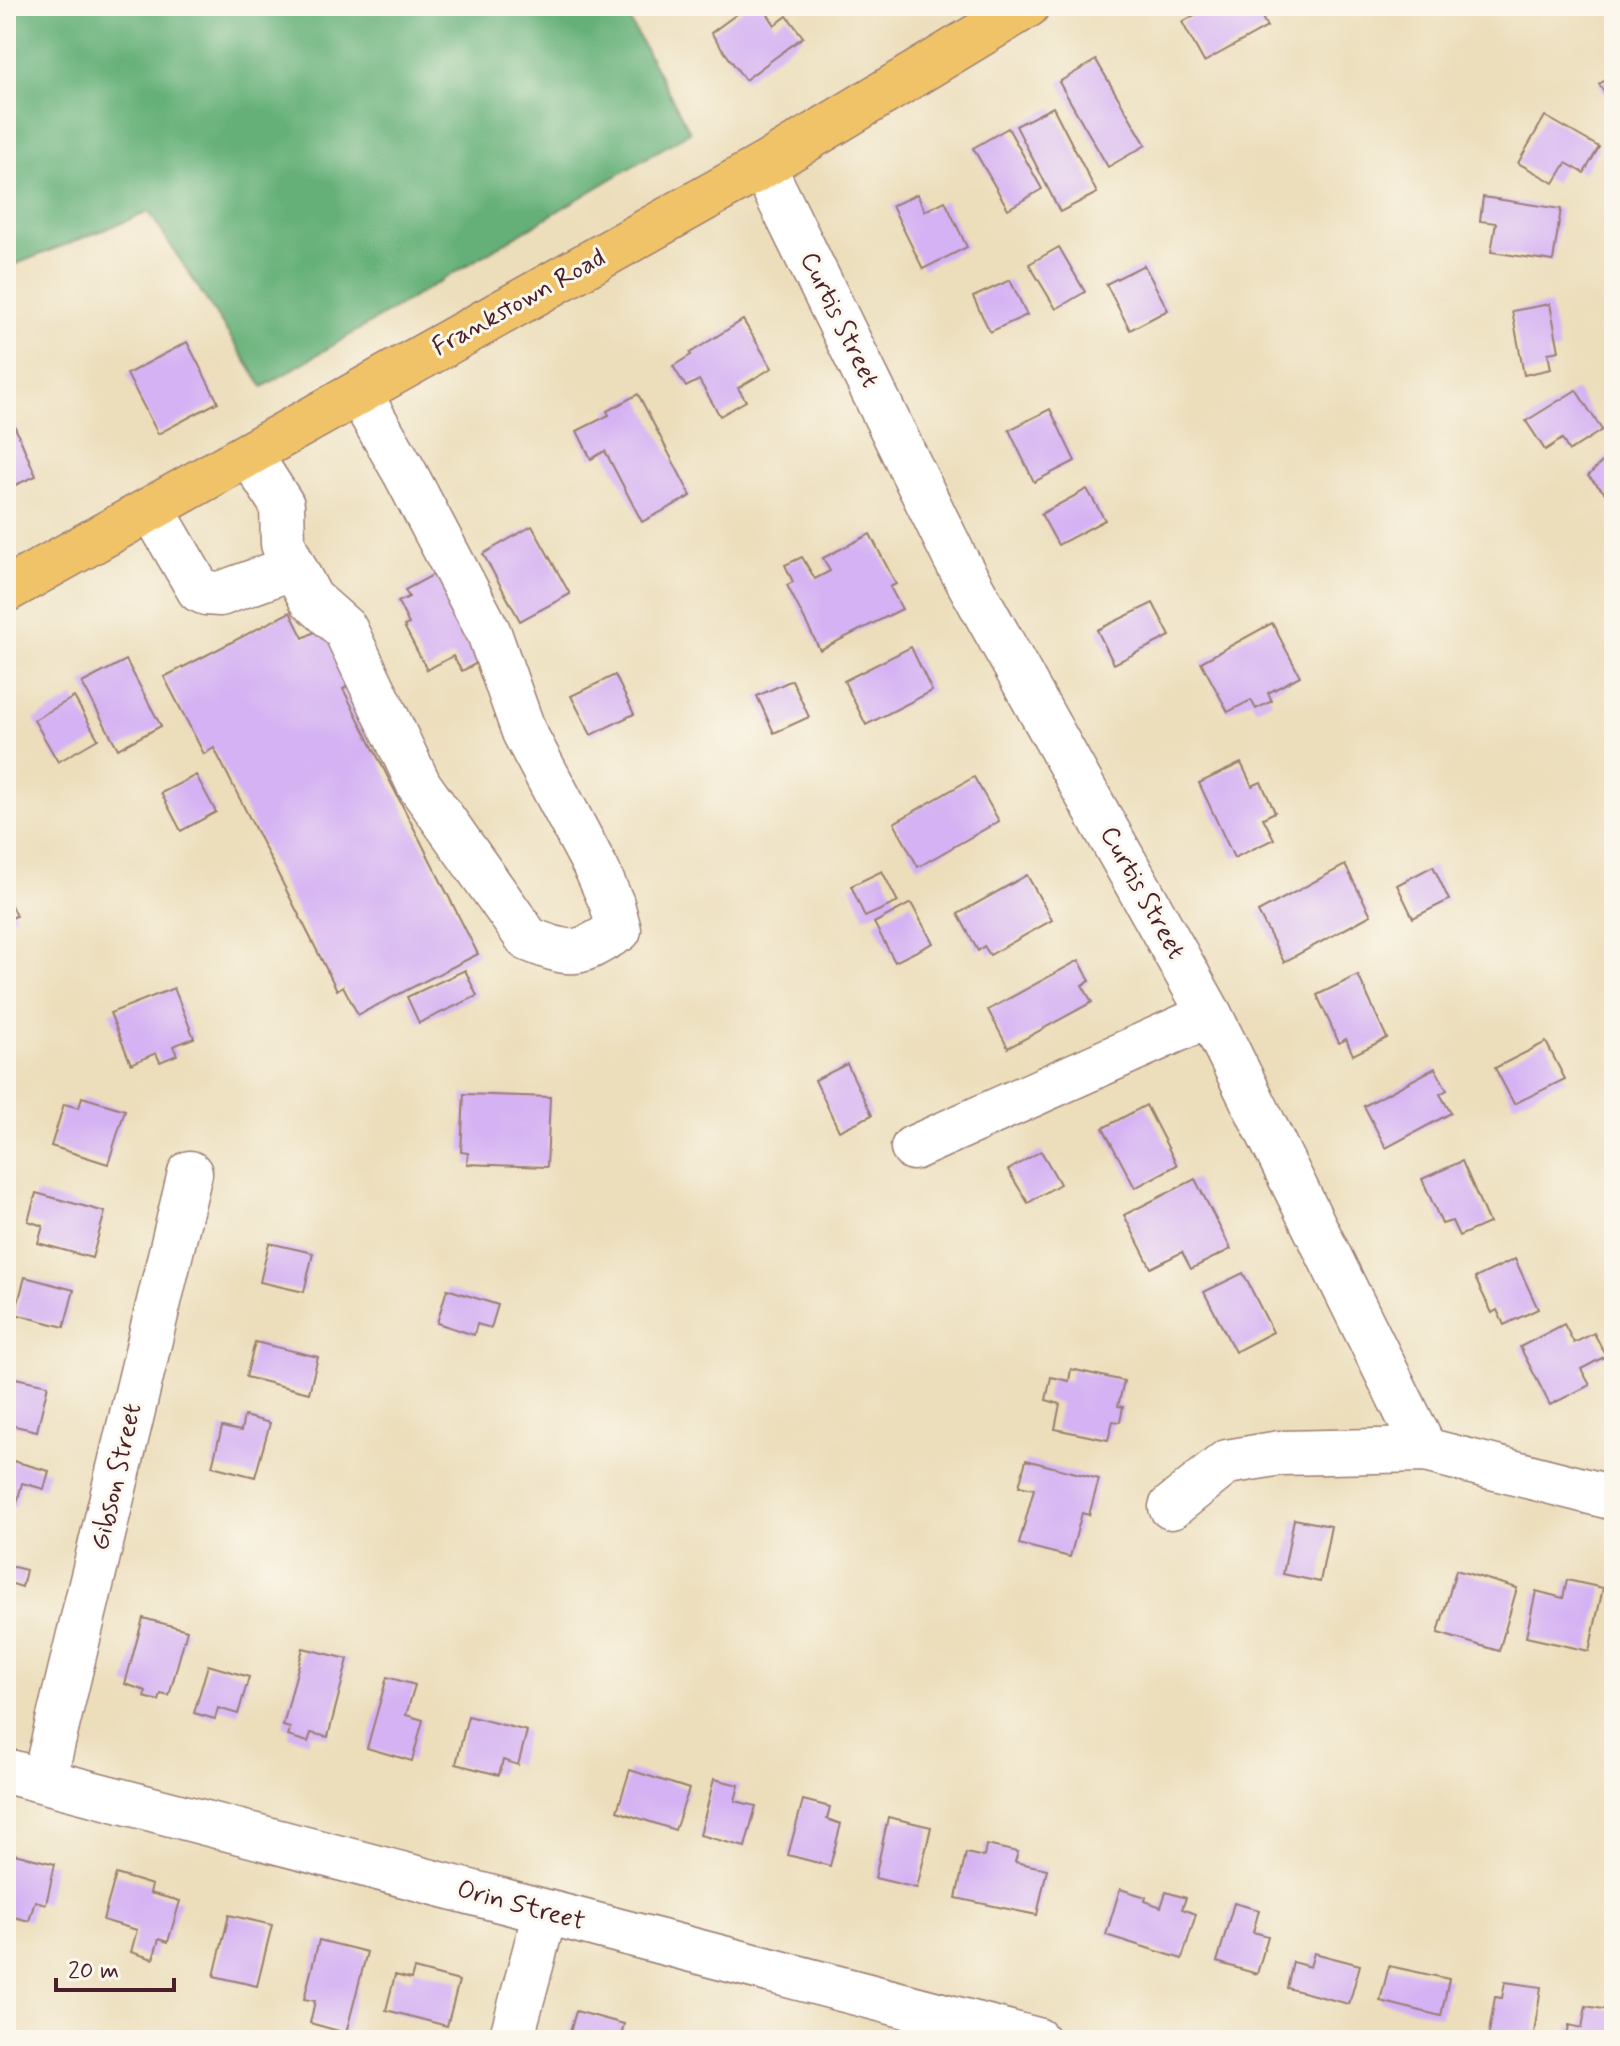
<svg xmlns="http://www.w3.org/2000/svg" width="1620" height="2046" viewBox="0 0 1620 2046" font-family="Mynerve,sans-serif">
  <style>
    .forest { fill: #65b078; stroke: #586852; stroke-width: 2 }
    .building { fill: #d5b2f3 }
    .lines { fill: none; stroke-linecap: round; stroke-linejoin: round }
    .minor-casing { stroke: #9b7e73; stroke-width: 47 }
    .major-casing { stroke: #9b7e73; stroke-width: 47 }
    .minor { stroke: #fff; stroke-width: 44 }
    .major { stroke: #f1c369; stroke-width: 44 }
    .labels { text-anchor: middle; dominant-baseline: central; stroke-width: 6; stroke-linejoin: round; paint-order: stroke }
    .street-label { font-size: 26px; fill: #4a1f2b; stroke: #fbf7ec }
  </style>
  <rect width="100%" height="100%" fill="#fbf7ec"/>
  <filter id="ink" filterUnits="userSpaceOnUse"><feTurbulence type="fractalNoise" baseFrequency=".0125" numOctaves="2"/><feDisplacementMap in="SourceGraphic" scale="16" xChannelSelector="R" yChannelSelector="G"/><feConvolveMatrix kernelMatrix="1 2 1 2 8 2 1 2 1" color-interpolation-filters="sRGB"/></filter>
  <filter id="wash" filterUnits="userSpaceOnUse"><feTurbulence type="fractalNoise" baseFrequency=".006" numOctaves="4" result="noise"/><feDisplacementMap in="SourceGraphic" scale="32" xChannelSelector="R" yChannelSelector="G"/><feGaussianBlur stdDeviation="1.8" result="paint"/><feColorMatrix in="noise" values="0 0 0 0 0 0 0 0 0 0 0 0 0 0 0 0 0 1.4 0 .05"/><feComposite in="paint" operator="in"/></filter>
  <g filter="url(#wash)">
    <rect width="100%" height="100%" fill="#ecdebb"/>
    <!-- forest -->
    <path class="forest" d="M6 6H622L690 132 263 387 149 212 6 268Z"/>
    <g id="blocks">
      <!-- building -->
      <g class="building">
        <path d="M748 6H762L775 25 787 16 803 37 745 80 711 33Z"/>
        <path d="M1211 6H1256L1267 27 1204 62 1182 22Z"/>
        <path d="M1096 60 1146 145 1108 167 1059 82Z"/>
        <path d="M1614 75V108L1599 84Z"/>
        <path d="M1053 107 1097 193 1060 212 1016 126Z"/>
        <path d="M1545 116 1599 147 1584 173 1566 163 1554 183 1518 163Z"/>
        <path d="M1008 128 1042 189 1008 209 973 148Z"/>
        <path d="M917 194 925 211 945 201 967 247 923 269 892 206Z"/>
        <path d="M1483 197 1561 209 1553 261 1491 252 1496 223 1480 221Z"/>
        <path d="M1059 247 1085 292 1056 309 1029 264Z"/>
        <path d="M1144 265 1168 310 1130 330 1106 284Z"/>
        <path d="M1010 280 1027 315 990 332 973 297Z"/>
        <path d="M1550 304 1559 351 1548 353 1551 369 1524 375 1512 311Z"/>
        <path d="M743 320 772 368 738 388 746 401 720 416 699 380 686 387 673 366 691 355 690 353Z"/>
        <path d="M187 342 218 402 158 434 127 374Z"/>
        <path d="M1576 390 1602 430 1569 451 1562 439 1545 450 1526 421Z"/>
        <path d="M638 394 691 496 642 522 605 451 591 459 577 431 609 415 607 411Z"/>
        <path d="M6 406 36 476 6 489Z"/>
        <path d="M1050 409 1075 461 1034 482 1009 430Z"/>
        <path d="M1608 456 1614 462V502L1588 476Z"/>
        <path d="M1087 489 1105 520 1058 545 1041 514Z"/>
        <path d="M532 526 570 594 520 621 483 554Z"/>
        <path d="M870 534 896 584 890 587 902 609 820 650 787 585 793 582 785 565 802 557 815 579 830 571 823 558Z"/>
        <path d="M438 572 485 659 462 671 453 656 427 670 404 626 409 624 398 602 409 597 405 590Z"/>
        <path d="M1153 603 1170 636 1114 664 1097 630Z"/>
        <path d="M290 612 303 638 326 626 355 682 343 689 478 954 358 1015 343 986 337 990 214 748 204 754 164 677Z"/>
        <path d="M1272 623 1300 676 1268 693 1272 701 1256 709 1251 700 1228 712 1201 662Z"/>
        <path d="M911 647 932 691 866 725 844 681Z"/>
        <path d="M126 660 161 726 118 749 82 683Z"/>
        <path d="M615 675 634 714 591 735 571 696Z"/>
        <path d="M792 680 809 717 774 733 757 696Z"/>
        <path d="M74 697 98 739 58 762 34 720Z"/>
        <path d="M1241 763 1252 786 1261 782 1275 812 1263 818 1274 839 1234 858 1199 783Z"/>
        <path d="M196 775 216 812 181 831 161 793Z"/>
        <path d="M974 777 999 821 918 867 894 823Z"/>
        <path d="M1345 865 1371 915 1284 962 1258 912Z"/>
        <path d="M1433 866 1449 900 1413 918 1397 885Z"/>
        <path d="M882 871 898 902 865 917 851 886Z"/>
        <path d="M1027 875 1052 920 990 955 984 946 978 951 958 914Z"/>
        <path d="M6 895 16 916 6 921Z"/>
        <path d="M911 903 933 943 895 962 874 923Z"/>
        <path d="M1079 960 1090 981 1082 985 1092 1002 1008 1048 988 1010Z"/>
        <path d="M465 970 477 996 419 1023 407 997Z"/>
        <path d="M1358 975 1387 1038 1353 1055 1346 1039 1339 1043 1317 995Z"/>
        <path d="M174 988 194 1038 173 1046 177 1055 160 1062 156 1053 131 1064 110 1013Z"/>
        <path d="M1546 1042 1565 1079 1514 1104 1495 1068Z"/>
        <path d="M847 1064 872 1115 839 1131 815 1080Z"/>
        <path d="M1435 1068 1447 1090 1440 1094 1451 1113 1386 1148 1364 1106Z"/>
        <path d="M464 1094 550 1097 547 1167 467 1164 468 1153 461 1152Z"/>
        <path d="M82 1097 125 1110 108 1164 51 1146 64 1104 79 1108Z"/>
        <path d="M1146 1105 1177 1165 1135 1188 1103 1128Z"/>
        <path d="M1041 1151 1060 1184 1028 1203 1008 1170Z"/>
        <path d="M1462 1161 1489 1223 1459 1236 1452 1221 1442 1224 1422 1179Z"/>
        <path d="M1195 1179 1231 1249 1191 1269 1182 1252 1151 1268 1124 1215Z"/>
        <path d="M36 1193 105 1212 92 1258 38 1243 43 1226 28 1221Z"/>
        <path d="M269 1243 313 1253 304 1292 260 1282Z"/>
        <path d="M1515 1259 1538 1309 1504 1325 1497 1310 1492 1313 1475 1278Z"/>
        <path d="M1243 1273 1273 1332 1235 1352 1204 1292Z"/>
        <path d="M25 1277 74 1290 64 1327 15 1314Z"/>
        <path d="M447 1289 498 1305 491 1328 477 1324 474 1335 437 1323Z"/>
        <path d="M1564 1324 1574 1343 1594 1333 1606 1356 1581 1369 1590 1385 1550 1405 1520 1347Z"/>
        <path d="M255 1342 318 1357 309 1393 246 1377Z"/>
        <path d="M1071 1369 1124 1381 1118 1406 1123 1407 1120 1422 1113 1421 1108 1440 1055 1429 1060 1404 1046 1400 1051 1377 1069 1381Z"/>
        <path d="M6 1376 48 1385 37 1431 6 1424Z"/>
        <path d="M244 1416 270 1423 255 1477 212 1466 222 1427 241 1431Z"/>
        <path d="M6 1459 49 1471 44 1489 22 1483 16 1507 6 1504Z"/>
        <path d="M1026 1460 1099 1479 1089 1515 1082 1513 1070 1557 1019 1544 1034 1489 1019 1486Z"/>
        <path d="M1294 1519 1331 1526 1320 1582 1283 1574Z"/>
        <path d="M6 1565 26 1570 22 1587 6 1582Z"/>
        <path d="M1456 1570 1517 1588 1499 1651 1438 1633Z"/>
        <path d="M1567 1580 1603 1588 1589 1651 1526 1637 1536 1591 1563 1598Z"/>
        <path d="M143 1618 187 1630 169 1696 161 1694 159 1701 144 1697 146 1691 125 1684Z"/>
        <path d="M303 1648 348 1659 328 1737 311 1733 308 1742 288 1736 290 1728 283 1726Z"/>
        <path d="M208 1665 249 1677 238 1714 218 1708 215 1719 194 1713Z"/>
        <path d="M387 1677 415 1685 406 1715 423 1720 412 1761 367 1748Z"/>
        <path d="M468 1716 527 1731 518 1765 503 1760 499 1775 456 1764Z"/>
        <path d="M630 1770 689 1789 675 1830 617 1811Z"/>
        <path d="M714 1779 739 1785 735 1801 756 1806 745 1847 700 1835Z"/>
        <path d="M803 1800 830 1807 827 1819 841 1824 830 1866 788 1855Z"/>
        <path d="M888 1817 931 1827 917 1888 875 1878Z"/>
        <path d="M986 1845 1018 1852 1015 1862 1047 1869 1037 1915 956 1898 966 1853 984 1857Z"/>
        <path d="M6 1852 55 1864 46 1904 35 1901 29 1921 6 1915Z"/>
        <path d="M116 1874 152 1885 150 1893 180 1901 168 1942 159 1939 153 1959 131 1952 137 1930 103 1920Z"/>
        <path d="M1120 1889 1146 1897 1145 1901 1161 1907 1166 1892 1186 1898 1182 1909 1196 1914 1182 1959 1106 1935Z"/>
        <path d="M1234 1903 1259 1910 1253 1932 1268 1936 1257 1974 1217 1962Z"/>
        <path d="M229 1915 272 1925 257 1986 214 1976Z"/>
        <path d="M319 1940 367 1952 346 2033 310 2023 315 2001 304 1999Z"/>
        <path d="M1314 1953 1360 1965 1349 2004 1287 1988 1293 1962 1310 1967Z"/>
        <path d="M1389 1966 1449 1979 1441 2016 1380 2001Z"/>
        <path d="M414 1969 459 1981 447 2026 386 2010 395 1975 411 1979Z"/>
        <path d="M1505 1982 1541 1987 1533 2040 1488 2039 1495 1997 1502 1998Z"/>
        <path d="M1586 2006 1614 2011V2040H1566L1569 2025 1582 2028Z"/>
        <path d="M576 2011 624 2024 620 2040H568Z"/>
      </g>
    </g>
  </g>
  <g filter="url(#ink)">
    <use href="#blocks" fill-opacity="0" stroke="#9b7e73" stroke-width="2"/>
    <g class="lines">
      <defs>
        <g id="minor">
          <path d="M763 166 955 558 1210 1015 1425 1450"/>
          <path d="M152 509 199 590 206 593 220 594 294 567 283 544 282 505 250 455"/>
          <path d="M294 567 311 599 345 629 419 785 528 939C575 958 577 955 619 930L612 904 597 870 524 732 489 633 405 473 359 393"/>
          <path d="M913 1148 1210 1015"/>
          <path d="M1171 1507 1227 1462 1280 1453 1425 1450 1614 1498"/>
          <path d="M6 1771 1037 2040"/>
          <path d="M44 1780 190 1173"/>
          <path d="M511 2040 545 1913"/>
        </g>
        <path id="major" d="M6 590 763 166 1027 6"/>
      </defs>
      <!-- minor casing -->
      <use href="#minor" class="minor-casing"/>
      <!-- major casing -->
      <use href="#major" class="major-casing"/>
      <!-- minor -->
      <use href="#minor" class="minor"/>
      <!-- major -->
      <use href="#major" class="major"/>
    </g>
  </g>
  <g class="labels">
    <!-- street labels -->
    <g class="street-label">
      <text transform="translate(519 303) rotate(-29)">Frankstown Road</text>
      <text transform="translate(839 320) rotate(64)">Curtis Street</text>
      <text transform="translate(1142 893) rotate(61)">Curtis Street</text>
      <text transform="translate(117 1477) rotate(-77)">Gibson Street</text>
      <text transform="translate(521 1906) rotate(15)">Orin Street</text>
    </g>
  </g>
  <!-- margin -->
  <rect width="1620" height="2046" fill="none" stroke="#fbf7ec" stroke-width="32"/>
  <!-- scale -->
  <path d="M56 1978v12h118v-12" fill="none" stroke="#4a1f2b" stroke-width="4"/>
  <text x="68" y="1978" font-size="24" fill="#4a1f2b" stroke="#fbf7ec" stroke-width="6" paint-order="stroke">20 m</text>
</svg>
